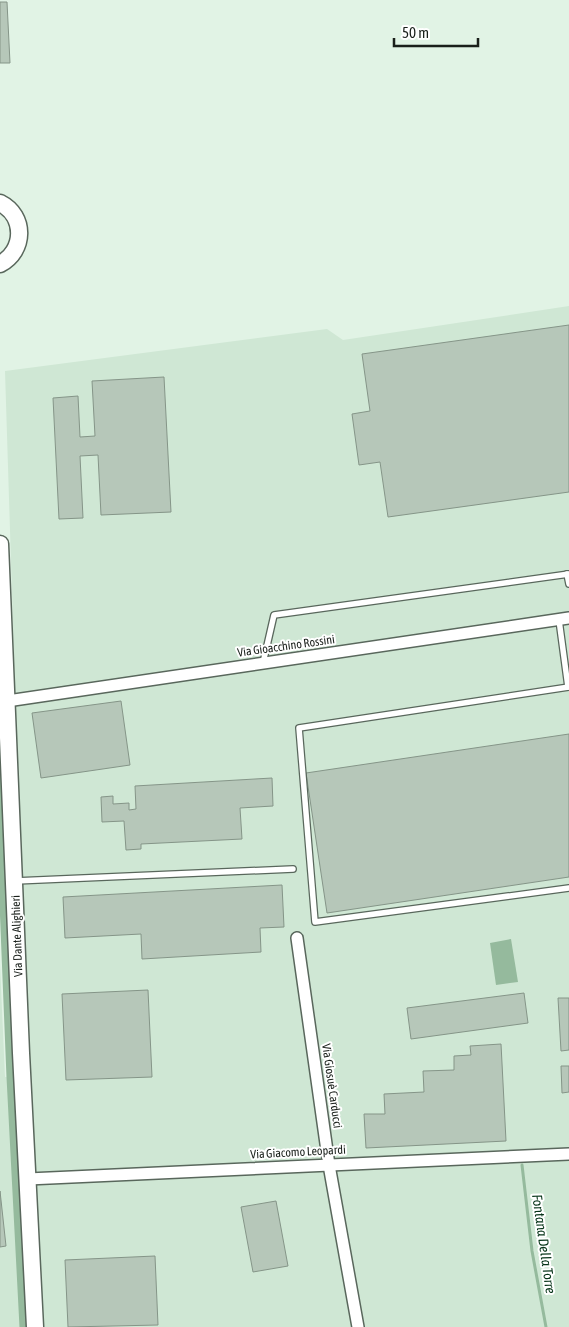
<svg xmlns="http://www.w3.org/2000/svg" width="569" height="1327" viewBox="0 0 569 1327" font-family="'Asap Condensed',sans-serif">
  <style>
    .built { fill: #cfe7d4 }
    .water { fill: #95ba9d }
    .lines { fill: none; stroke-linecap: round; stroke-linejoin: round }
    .stream { stroke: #95ba9d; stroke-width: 3 }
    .canal { stroke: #95ba9d; stroke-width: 11 }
    .building { fill: #b6c7b9; stroke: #859588 }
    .lane-casing { stroke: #59675c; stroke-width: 8 }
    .street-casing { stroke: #59675c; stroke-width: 14 }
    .secondary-casing { stroke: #59675c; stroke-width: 19 }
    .lane { stroke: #fff; stroke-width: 5.5 }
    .street { stroke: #fff; stroke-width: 11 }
    .secondary { stroke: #fff; stroke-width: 16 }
    .labels { text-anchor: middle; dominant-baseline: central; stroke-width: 4; stroke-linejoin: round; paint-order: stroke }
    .street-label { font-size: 12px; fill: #191f1a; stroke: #fff }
    .water-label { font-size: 14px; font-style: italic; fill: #053317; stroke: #fff }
  </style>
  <rect width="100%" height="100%" fill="#e1f3e5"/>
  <!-- built -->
  <path class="built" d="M569 306V1327H0V964L5 1077 31 1075 16 721 5 371 327 329 343 340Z"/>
  <!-- water -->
  <path class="water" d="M511 939 518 982 496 985 490 943Z"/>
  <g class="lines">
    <!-- stream -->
    <path class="stream" d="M522 1165 532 1251 546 1327"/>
    <!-- canal -->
    <path class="canal" d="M0 779 12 1077 25 1327"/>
  </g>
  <!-- building -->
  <g class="building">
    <path d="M0 2H7L10 63H0Z"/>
    <path d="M569 325V492L388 517 380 462 359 465 352 414 370 411 362 354Z"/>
    <path d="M164 377 171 512 101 515 98 455 80 456 83 518 59 519 53 398 78 396 80 437 95 436 92 381Z"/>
    <path d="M121 701 130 765 41 778 32 713Z"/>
    <path d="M569 734V877L327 913 306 773Z"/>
    <path d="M272 778 273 806 240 808 242 839 141 844V849L126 850 124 821 102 822 101 797 113 796V804L129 803V810L136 809 135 786Z"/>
    <path d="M282 885 284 927 260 928 261 952 142 959 141 934 65 938 63 897Z"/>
    <path d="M148 990 152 1077 66 1080 62 994Z"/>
    <path d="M524 993 528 1023 411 1039 407 1008Z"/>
    <path d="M558 998H569V1050L561 1051Z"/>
    <path d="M501 1044 506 1141 366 1148 364 1114H385L384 1094 424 1092 423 1071 454 1070V1056L471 1055 470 1046Z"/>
    <path d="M561 1066H569V1092L562 1093Z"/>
    <path d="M0 1191 6 1246 0 1247Z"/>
    <path d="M276 1201 288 1266 253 1272 241 1207Z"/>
    <path d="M155 1256 158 1325 68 1327 65 1260Z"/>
  </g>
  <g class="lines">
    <defs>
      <g id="lane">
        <path d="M567 574 569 584"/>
        <path d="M559 620 568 687"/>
        <path d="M263 663 274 615 569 574"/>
        <path d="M569 687 299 728 315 922 569 888"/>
        <path d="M15 881 293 869"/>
      </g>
      <g id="street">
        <path d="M0 702 569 618"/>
        <path d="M297 938 329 1165 358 1327"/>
        <path d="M28 1179 569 1154"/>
      </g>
      <g id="secondary">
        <path d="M0 203C26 216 25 251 0 264"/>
        <path d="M0 544 21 1053 35 1327"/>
      </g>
    </defs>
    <!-- lane casing -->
    <use href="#lane" class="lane-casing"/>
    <!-- street casing -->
    <use href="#street" class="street-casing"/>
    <!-- secondary casing -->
    <use href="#secondary" class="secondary-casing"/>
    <!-- lane -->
    <use href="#lane" class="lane"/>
    <!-- street -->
    <use href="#street" class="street"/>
    <!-- secondary -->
    <use href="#secondary" class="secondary"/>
  </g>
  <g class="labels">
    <!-- street labels -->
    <g class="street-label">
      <text transform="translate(286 646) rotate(-8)">Via Gioacchino Rossini</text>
      <text transform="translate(17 936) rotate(-92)">Via Dante Alighieri</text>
      <text transform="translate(332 1086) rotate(82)">Via Giosuè Carducci</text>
      <text transform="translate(298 1152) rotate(-3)">Via Giacomo Leopardi</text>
    </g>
    <!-- water labels -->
    <g class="water-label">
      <text transform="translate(544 1244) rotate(82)">Fontana Della Torre</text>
    </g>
  </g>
  <!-- scale -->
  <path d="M394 38v8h84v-8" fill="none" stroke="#191f1a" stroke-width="2.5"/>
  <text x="402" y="38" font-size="15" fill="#191f1a" stroke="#ffffff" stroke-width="4" paint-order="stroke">50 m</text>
</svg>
